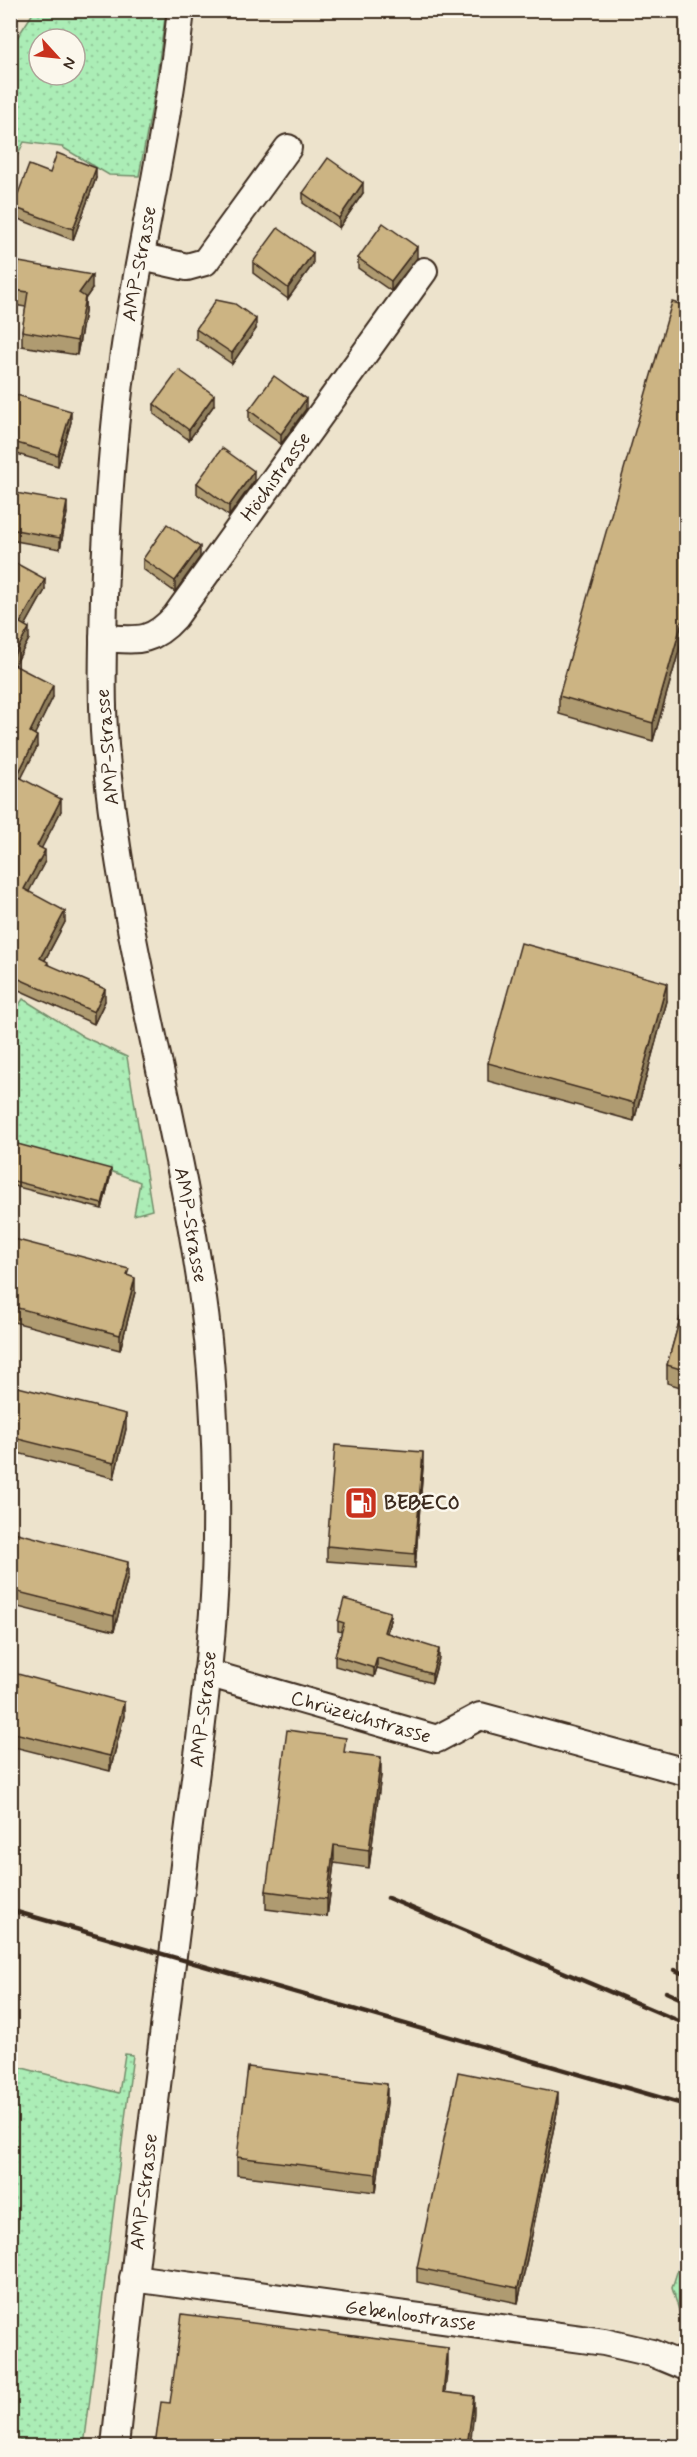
<svg xmlns="http://www.w3.org/2000/svg" width="697" height="2457" viewBox="0 0 697 2457" font-family="Mynerve,sans-serif">
  <style>
    .grass { fill: url(#grass-dots); stroke: #738c6a; stroke-width: 1.5; fill-rule: evenodd }
    .lines { fill: none; stroke-linecap: round; stroke-linejoin: round }
    .minor-casing { stroke: #3b2a1e; stroke-width: 30 }
    .minor { stroke: #fbf7ec; stroke-width: 26 }
    .rail { stroke: #3b2a1e; stroke-width: 4.5 }
    .wall { fill: #af9b71; stroke: #3b2a1e; stroke-width: 1.5 }
    .shaded-wall { fill: #8f7e5c; stroke: #3b2a1e; stroke-width: 1.5 }
    .building { fill: #ccb483; stroke: #3b2a1e; stroke-width: 1.5 }
    .labels { text-anchor: middle; dominant-baseline: central; stroke-width: 5; stroke-linejoin: round; paint-order: stroke }
    .street-label { font-size: 20px; fill: #3b2a1e; stroke: #fbf7ec }
    .poi-label { font-size: 20px; font-weight: bold; fill: #3b2a1e; stroke: #fbf7ec; text-anchor: start }
  </style>
  <defs>
    <pattern id="grass-dots" width="8" height="8" patternUnits="userSpaceOnUse" patternTransform="scale(1.5)"><rect width="8" height="8" fill="#abedb6"/><path d="M2 2h.1M6 6h.1" fill="none" stroke="#94cb9c" stroke-width="1.8" stroke-linecap="round"/></pattern>
  </defs>
  <rect width="100%" height="100%" fill="#ede3cc"/>
  <filter id="ink" filterUnits="userSpaceOnUse"><feTurbulence type="fractalNoise" baseFrequency=".0167" numOctaves="2"/><feDisplacementMap in="SourceGraphic" scale="12" xChannelSelector="R" yChannelSelector="G"/><feConvolveMatrix kernelMatrix="1 2 1 2 8 2 1 2 1" color-interpolation-filters="sRGB"/></filter>
  <g filter="url(#ink)">
    <!-- grass -->
    <g class="grass">
      <path d="M35 10 166 11 154 96 139 176 109 175 62 147 24 142 11 168V47ZM39 39H75V75H39Z"/>
      <path d="M23 999 84 1037 127 1057 152 1210 134 1215 140 1182 113 1172 11 1146V1016Z"/>
      <path d="M125 2054 133 2055 84 2446H32L11 2436V2065L119 2093Z"/>
      <path d="M686 2244V2332L672 2288Z"/>
    </g>
    <g class="lines">
      <defs>
        <g id="minor">
          <path d="M142 257 187 267 205 262 288 148"/>
          <path id="s1" d="M103 638C136 640 151 644 175 617L424 271"/>
          <path id="s2" d="M207 1673 437 1739 480 1716 686 1772"/>
          <path id="s3" d="M133 2278 604 2342 652 2353 686 2367"/>
          <path id="s4" d="M115 2446C135 2258 159 2070 182 1882 195 1768 215 1654 216 1539 217 1457 214 1373 202 1292 176 1109 120 931 105 745 101 696 103 647 104 597 107 511 113 425 126 339 144 229 169 122 181 10"/>
        </g>
      </defs>
      <!-- minor casing -->
      <use href="#minor" class="minor-casing"/>
      <!-- minor -->
      <use href="#minor" class="minor"/>
      <!-- rail -->
      <g class="rail">
        <path d="M388 1898 686 2024"/>
        <path d="M10 1910 686 2105"/>
        <path d="M675 1970 686 1975"/>
        <path d="M666 1992 686 2001"/>
      </g>
    </g>
    <!-- wall -->
    <g class="wall">
      <path d="M50 173 96 178 73 240 13 217V207Z"/>
      <path d="M303 193H363L339 228 303 203Z"/>
      <path d="M358 258H417L391 291 358 268Z"/>
      <path d="M253 262 313 264 288 299 253 273Z"/>
      <path d="M92 289 85 299V312L77 355 22 346V331L26 307 14 305V290Z"/>
      <path d="M687 306V623L653 741 559 714V696Z"/>
      <path d="M196 329H256L232 364 196 339Z"/>
      <path d="M10 393 71 422 58 466 10 452Z"/>
      <path d="M154 404 214 405 189 440 154 414Z"/>
      <path d="M306 409 281 444 249 421V410Z"/>
      <path d="M254 481 229 516 197 494V483Z"/>
      <path d="M10 492 67 513 60 549 10 540Z"/>
      <path d="M200 557 175 592 143 569V559Z"/>
      <path d="M10 560 45 590 25 626 29 639 15 665 53 697 34 735 37 747 21 778 61 811 41 848 45 861 28 892 65 922 45 960 48 964 105 1001 94 1024 10 986Z"/>
      <path d="M667 1001 634 1121 488 1081V1063Z"/>
      <path d="M10 1142 111 1174 102 1209 10 1185Z"/>
      <path d="M10 1238 129 1276 135 1292 120 1350 10 1321Z"/>
      <path d="M687 1294V1389L667 1383V1365Z"/>
      <path d="M10 1385 126 1429 114 1478 10 1451Z"/>
      <path d="M423 1467 415 1568 327 1561V1546Z"/>
      <path d="M10 1531 128 1576 114 1631 10 1605Z"/>
      <path d="M338 1621H390L387 1633 439 1658 432 1683 377 1668 374 1677 335 1666V1656L342 1632 338 1631Z"/>
      <path d="M10 1672 124 1716 110 1771 10 1746Z"/>
      <path d="M346 1753 381 1775 369 1868 334 1863 327 1917 266 1909V1891Z"/>
      <path d="M387 2102 376 2192 237 2175V2157Z"/>
      <path d="M558 2107 518 2303 417 2282V2268Z"/>
    </g>
    <!-- shaded-wall -->
    <g class="shaded-wall">
      <path d="M96 168V178L73 240V229Z"/>
      <path d="M363 183V193L339 228V218Z"/>
      <path d="M417 247V258L391 291V281Z"/>
      <path d="M313 253V264L288 299V288Z"/>
      <path d="M92 275V289L85 299V312L77 355 79 293Z"/>
      <path d="M256 319V329L232 364V353Z"/>
      <path d="M214 395V405L189 440V430Z"/>
      <path d="M306 399V409L281 444V434Z"/>
      <path d="M71 411V422L58 466V455Z"/>
      <path d="M254 471V481L229 516V506Z"/>
      <path d="M67 502V513L60 549V538Z"/>
      <path d="M200 547V557L175 592V581Z"/>
      <path d="M45 579V590L20 635V623Z"/>
      <path d="M687 605V623L653 741V723Z"/>
      <path d="M29 628V639L10 673V662Z"/>
      <path d="M53 685V697L30 744V732Z"/>
      <path d="M37 736V747L17 787V776Z"/>
      <path d="M61 799V811L37 857V846Z"/>
      <path d="M45 850V861L24 901V889Z"/>
      <path d="M65 911V922L40 969V958Z"/>
      <path d="M667 983V1001L634 1121V1103Z"/>
      <path d="M105 989V1001L94 1024V1012Z"/>
      <path d="M111 1169V1174L102 1209V1204Z"/>
      <path d="M135 1278V1292L120 1350V1335Z"/>
      <path d="M126 1414V1429L114 1478V1463Z"/>
      <path d="M423 1452V1467L415 1568V1554Z"/>
      <path d="M128 1562V1576L114 1631V1616Z"/>
      <path d="M390 1612V1621L384 1641V1632Z"/>
      <path d="M439 1649V1658L432 1683V1674Z"/>
      <path d="M377 1658V1668L374 1677V1668Z"/>
      <path d="M124 1702V1716L110 1771V1756Z"/>
      <path d="M381 1757V1775L369 1868V1850Z"/>
      <path d="M334 1845V1863L327 1917V1899Z"/>
      <path d="M387 2084V2102L376 2192V2174Z"/>
      <path d="M558 2092V2107L518 2303V2288Z"/>
      <path d="M448 2348V2365L443 2409V2392Z"/>
      <path d="M474 2396V2413L470 2446H467Z"/>
    </g>
    <!-- building -->
    <g class="building">
      <path d="M57 153 96 168 73 229 13 207 29 165 50 173Z"/>
      <path d="M328 158 363 183 339 218 303 193Z"/>
      <path d="M383 223 417 247 391 281 358 258Z"/>
      <path d="M278 228 313 253 288 288 253 262Z"/>
      <path d="M19 262 92 275 79 293 85 297 77 341 22 331 28 292 14 290Z"/>
      <path d="M216 300 235 304 256 319 232 353 196 329Z"/>
      <path d="M672 302 687 306V605L653 723 559 696Z"/>
      <path d="M179 370 214 395 189 430 154 404Z"/>
      <path d="M274 376 306 399 281 434 249 410Z"/>
      <path d="M10 393 71 411 58 455 10 441Z"/>
      <path d="M222 448 254 471 229 506 197 483Z"/>
      <path d="M10 492 67 502 60 538 10 529Z"/>
      <path d="M167 524 200 547 175 581 143 559Z"/>
      <path d="M10 560 45 579 20 623 29 628 10 662Z"/>
      <path d="M10 663 53 685 30 732 37 736 17 776 61 799 37 846 45 850 24 889 65 911 40 958 48 962 47 964 105 989 94 1012 10 975Z"/>
      <path d="M521 943 667 983 634 1103 488 1063Z"/>
      <path d="M10 1142 111 1169 102 1204 10 1180Z"/>
      <path d="M10 1238 129 1269 127 1275 135 1278 120 1335 10 1306Z"/>
      <path d="M687 1294V1371L667 1365Z"/>
      <path d="M10 1385 126 1414 114 1463 10 1437Z"/>
      <path d="M335 1445 423 1452 415 1554 327 1546Z"/>
      <path d="M10 1531 128 1562 114 1616 10 1590Z"/>
      <path d="M344 1599 390 1612 384 1632 439 1649 432 1674 377 1658 374 1668 335 1656 344 1623 338 1621Z"/>
      <path d="M10 1672 124 1702 110 1756 10 1732Z"/>
      <path d="M287 1730 346 1738 344 1752 381 1757 369 1850 334 1845 327 1899 266 1891Z"/>
      <path d="M248 2067 387 2084 376 2174 237 2157Z"/>
      <path d="M458 2072 558 2092 518 2288 417 2268Z"/>
      <path d="M182 2314 448 2348 443 2392 474 2396 467 2446H155L161 2402 170 2403Z"/>
    </g>
  </g>
  <!-- icons -->
  <defs>
    <symbol id="fuel-square" viewBox="-11 -11 22 22"><rect x="-9" y="-9" width="18" height="18" rx="4" fill="#c8321e" stroke="#fbf7ec"/><path d="M-5.5-6h7V0h2V4h1.3V-2.5L3-4.5l.8-.8L6-3V5H2.5V1h-1V6h-7ZM-4.2-4.7v3.2H.2V-4.7Z" fill="#fff"/></symbol>
  </defs>
  <g fill-rule="evenodd">
    <use href="#fuel-square" x="342" y="1484" width="38" height="38"/>
  </g>
  <g class="labels">
    <!-- street labels -->
    <g class="street-label">
      <text stroke="none"><textPath href="#s4" startOffset="2200">AMP-Strasse</textPath></text>
      <text stroke="none"><textPath href="#s1" startOffset="252">Höchistrasse</textPath></text>
      <text transform="translate(108 747) rotate(-95)">AMP-Strasse</text>
      <text transform="translate(190 1225) rotate(80)">AMP-Strasse</text>
      <text stroke="none"><textPath href="#s4" startOffset="742">AMP-Strasse</textPath></text>
      <text stroke="none"><textPath href="#s2" startOffset="160">Chrüzeichstrasse</textPath></text>
      <text stroke="none"><textPath href="#s4" startOffset="256">AMP-Strasse</textPath></text>
      <text stroke="none"><textPath href="#s3" startOffset="280">Gebenloostrasse</textPath></text>
    </g>
    <!-- poi labels -->
    <g class="poi-label">
      <text x="384" y="1503">BEBECO</text>
    </g>
  </g>
  <!-- margin -->
  <rect width="697" height="2457" fill="none" stroke="#fbf7ec" stroke-width="36"/>
  <rect x="18" y="18" width="661" height="2421" fill="none" stroke="#3b2a1e" stroke-width="2" filter="url(#ink)"/>
  <!-- north arrow -->
  <g transform="translate(57 57) rotate(117)"><circle r="28" fill="#fbf7ec" stroke="#aea59a" stroke-width="1.5"/>
  <path d="M0-4.5L10 22L0 15L-10 22Z" fill="#c8321e"/>
  <text y="-9" font-size="16" font-weight="bold" text-anchor="middle" fill="#3b2a1e">N</text>
  </g>
</svg>
